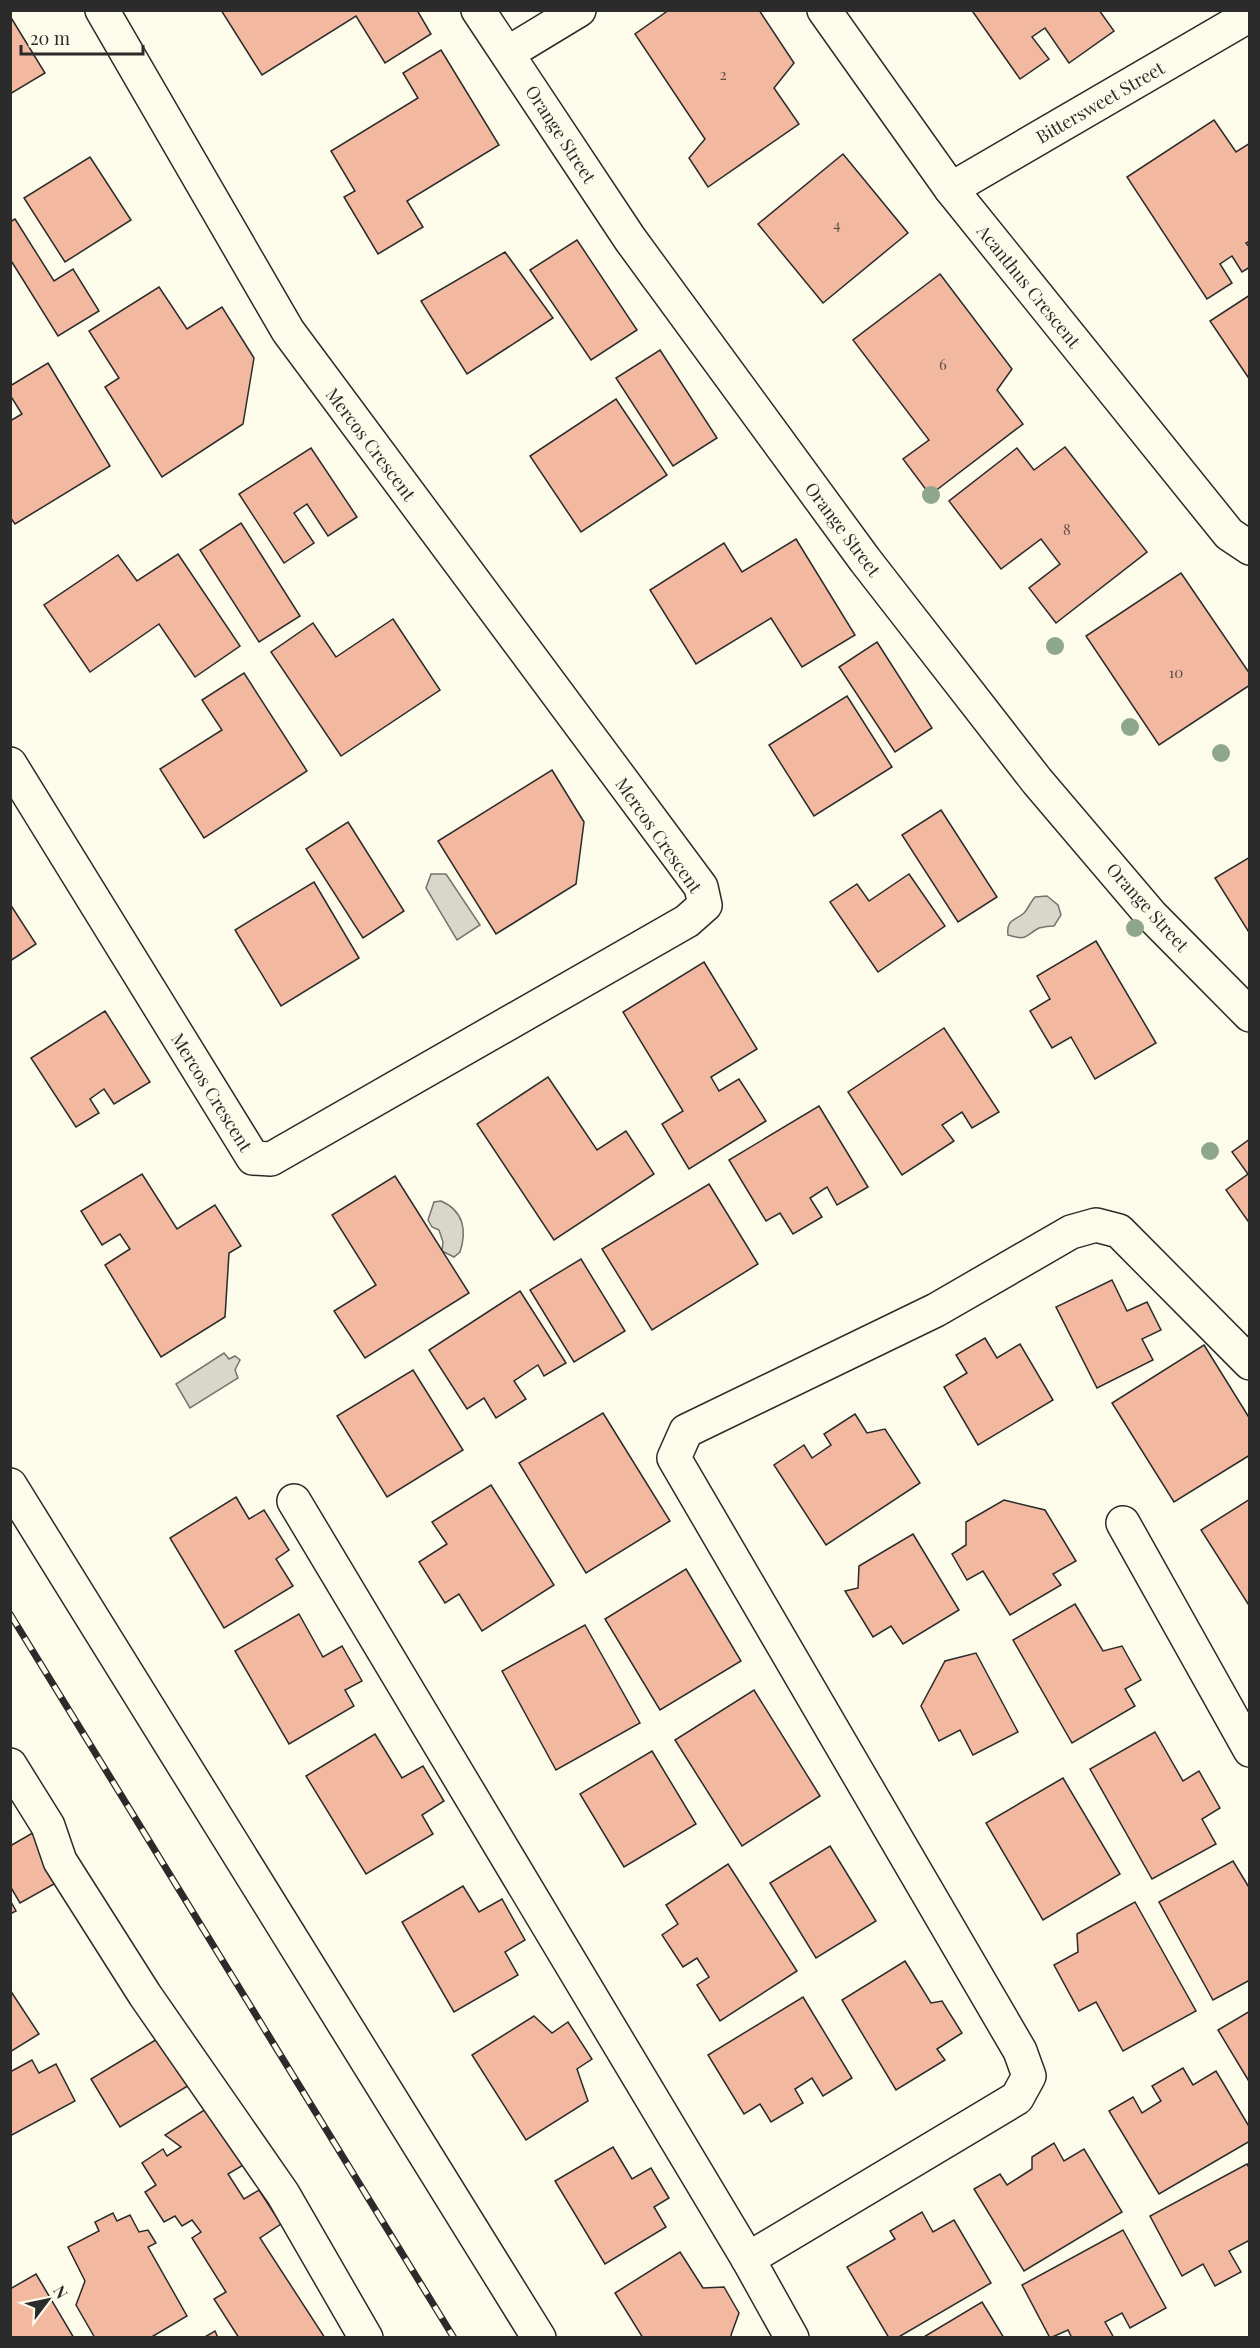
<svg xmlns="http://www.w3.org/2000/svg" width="1260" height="2348" viewBox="0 0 1260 2348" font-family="'Playfair Display',serif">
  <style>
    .water { fill: #d8d7c9; stroke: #74746e; stroke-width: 1.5 }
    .building { fill: #f2b8a0; stroke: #2b2b2b; stroke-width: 1.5 }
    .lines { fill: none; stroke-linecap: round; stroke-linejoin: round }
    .street-casing { stroke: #2b2b2b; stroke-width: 36 }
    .street { stroke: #fdfbea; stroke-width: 33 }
    .rail-casing { stroke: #2b2b2b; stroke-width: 7 }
    .rail { stroke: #fdfbea; stroke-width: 4.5; stroke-dasharray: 14; stroke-linecap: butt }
    .tree { fill: #8ea78a }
    .labels { text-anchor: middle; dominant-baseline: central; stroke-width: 4.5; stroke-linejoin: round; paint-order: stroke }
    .number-label { font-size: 15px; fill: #5d4e48 }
    .street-label { font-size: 18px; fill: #2b2b2b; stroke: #fdfbea }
  </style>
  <rect width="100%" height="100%" fill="#fdfbea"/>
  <!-- water -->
  <g class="water">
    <path d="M431 874H446L480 925 457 940 426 888Z"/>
    <path d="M1047 896 1058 905 1061 915 1054 926C1049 926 1043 927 1039 928 1024 936 1028 941 1008 935 1006 919 1015 921 1024 913 1028 909 1031 901 1035 897Z"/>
    <path d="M441 1201C464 1211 467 1231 460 1252L454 1257 442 1251 443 1242 439 1230 432 1227 428 1220 434 1202Z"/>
    <path d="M224 1353 229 1359 235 1356 240 1360 235 1370 238 1378 190 1408 176 1384Z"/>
  </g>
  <!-- building -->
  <g class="building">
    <path d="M221 10H417L431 34 385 63 356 16 262 75Z"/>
    <path d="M669 10H759L794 63 774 88 799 124 708 187 689 158 705 139 635 34Z"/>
    <path d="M975 10H1099L1114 31 1069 63 1045 28 1032 37 1049 59 1020 79 973 12Z"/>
    <path d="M10 16 45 73 10 94Z"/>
    <path d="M441 50 499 145 407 201 423 227 378 254 344 197 355 191 331 151 418 98 403 73Z"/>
    <path d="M1214 120 1236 152 1250 143V241L1246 243 1250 248V267L1242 272 1232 256 1220 264 1232 283 1207 299 1127 177Z"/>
    <path d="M843 154 908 233 823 303 758 224Z"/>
    <path d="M90 157 131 220 65 262 24 198Z"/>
    <path d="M15 219 54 281 73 269 99 311 58 336 10 259V222Z"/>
    <path d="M577 240 637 330 591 360 530 270Z"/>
    <path d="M505 252 553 318 467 374 421 301Z"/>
    <path d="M940 274 1012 369 997 390 1023 424 930 495 903 459 929 440 853 340Z"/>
    <path d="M159 287 187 329 222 307 254 358 243 424 162 477 105 387 119 378 89 331Z"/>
    <path d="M1250 295V380L1210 321Z"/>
    <path d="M660 350 717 438 673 466 616 378Z"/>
    <path d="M48 363 110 466 15 524 10 517V421L22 414 10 395V386Z"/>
    <path d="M616 399 667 475 581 532 530 456Z"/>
    <path d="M1065 447 1147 552 1056 623 1029 588 1060 564 1041 539 1001 569 949 501 1017 448 1034 470Z"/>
    <path d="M311 448 357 517 328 536 307 504 294 513 314 543 284 563 239 494Z"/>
    <path d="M241 523 300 616 259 642 200 550Z"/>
    <path d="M796 539 855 635 802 667 771 618 696 664 650 590 724 543 742 572Z"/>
    <path d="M178 554 240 646 195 677 159 624 90 672 44 605 118 555 137 581Z"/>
    <path d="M1181 573 1250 674V685L1159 745 1086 636Z"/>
    <path d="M393 619 440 690 341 756 271 652 313 623 336 657Z"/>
    <path d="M877 642 932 728 895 752 839 667Z"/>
    <path d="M244 673 307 771 204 838 160 769 222 730 202 700Z"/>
    <path d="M847 696 892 767 814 816 769 745Z"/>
    <path d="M552 770 584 822 576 884 496 934 438 841Z"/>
    <path d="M941 810 997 897 958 922 902 835Z"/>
    <path d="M348 822 404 911 363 938 306 849Z"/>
    <path d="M1250 857V934L1215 878Z"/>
    <path d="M909 874 945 926 878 972 830 902 857 884 869 901Z"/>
    <path d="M314 882 359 958 281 1006 235 930Z"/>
    <path d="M10 904 36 944 10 961Z"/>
    <path d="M1096 941 1156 1043 1095 1079 1071 1037 1052 1048 1030 1011 1050 999 1037 976Z"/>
    <path d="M704 962 757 1049 711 1077 719 1091 739 1079 766 1121 689 1169 662 1124 683 1111 623 1012Z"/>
    <path d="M105 1011 150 1082 114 1104 104 1089 90 1099 99 1113 76 1127 31 1058Z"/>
    <path d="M944 1028 999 1112 972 1128 962 1112 942 1125 954 1141 902 1175 848 1092Z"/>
    <path d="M548 1077 597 1150 626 1131 654 1174 554 1240 477 1124Z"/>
    <path d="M819 1106 868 1187 837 1205 827 1187 810 1198 822 1217 793 1234 780 1213 766 1221 729 1160Z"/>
    <path d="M1250 1139V1224L1226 1190 1248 1174 1232 1152Z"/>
    <path d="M142 1174 177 1229 215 1205 241 1246 229 1253 225 1317 161 1357 105 1265 130 1249 120 1234 102 1245 81 1211Z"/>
    <path d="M395 1176 469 1293 365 1358 334 1311 376 1285 332 1215Z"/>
    <path d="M709 1184 758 1264 652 1330 602 1249Z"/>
    <path d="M581 1259 625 1331 574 1362 530 1290Z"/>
    <path d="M1112 1280 1127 1311 1147 1302 1161 1330 1142 1339 1153 1360 1097 1388 1056 1307Z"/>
    <path d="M520 1291 566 1363 544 1376 538 1365 514 1381 526 1399 496 1418 484 1398 467 1409 429 1350Z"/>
    <path d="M985 1338 997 1358 1020 1344 1053 1400 978 1445 944 1387 967 1373 956 1355Z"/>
    <path d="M1204 1345 1250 1419V1455L1174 1502 1112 1403Z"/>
    <path d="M413 1370 463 1450 387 1497 337 1416Z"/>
    <path d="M603 1413 670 1521 586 1573 519 1463Z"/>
    <path d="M855 1414 867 1433 885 1429 920 1483 826 1545 774 1465 804 1445 812 1458 831 1445 824 1434Z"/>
    <path d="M491 1485 554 1585 482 1631 459 1594 445 1603 419 1562 447 1544 432 1522Z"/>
    <path d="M236 1497 249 1519 264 1510 289 1550 276 1559 293 1586 224 1628 170 1538Z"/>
    <path d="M1250 1499V1607L1201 1530Z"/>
    <path d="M1004 1500 1045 1510 1076 1561 1053 1574 1061 1585 1010 1615 983 1571 967 1580 952 1554 966 1545V1522Z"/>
    <path d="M913 1534 959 1610 903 1644 891 1626 873 1637 845 1591 858 1588 859 1566Z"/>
    <path d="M686 1569 741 1661 660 1710 605 1619Z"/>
    <path d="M1075 1604 1103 1651 1122 1646 1141 1680 1125 1689 1135 1706 1072 1743 1013 1640Z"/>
    <path d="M299 1614 323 1657 342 1646 362 1681 345 1690 354 1706 289 1744 235 1651Z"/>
    <path d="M585 1625 640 1723 556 1770 502 1671Z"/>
    <path d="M976 1653 1018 1732 973 1755 960 1730 939 1741 921 1706 945 1661Z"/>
    <path d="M754 1690 820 1796 742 1846 675 1740Z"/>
    <path d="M1155 1732 1183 1781 1199 1771 1220 1808 1202 1819 1216 1844 1152 1879 1090 1769Z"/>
    <path d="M375 1734 402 1778 423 1766 444 1801 422 1815 433 1834 366 1874 306 1776Z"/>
    <path d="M652 1751 696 1824 624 1867 580 1794Z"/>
    <path d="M1063 1778 1120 1874 1043 1920 986 1823Z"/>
    <path d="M36 1831 63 1879 20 1903 10 1886V1846Z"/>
    <path d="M830 1846 876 1921 816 1958 770 1883Z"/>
    <path d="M1233 1861 1250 1889V1980L1213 2000 1159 1902Z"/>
    <path d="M728 1864 797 1971 720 2021 697 1985 709 1977 697 1958 683 1967 662 1935 678 1924 666 1905Z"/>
    <path d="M463 1886 479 1912 502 1899 525 1940 505 1952 518 1975 454 2012 402 1922Z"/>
    <path d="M10 1900 16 1911 10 1914Z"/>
    <path d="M1135 1902 1196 2011 1123 2051 1096 2002 1079 2011 1054 1965 1078 1952 1077 1934Z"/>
    <path d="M905 1961 931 2003 942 2001 962 2033 937 2049 945 2060 896 2090 842 2000Z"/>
    <path d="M10 1990 39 2034 10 2052Z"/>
    <path d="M803 1997 852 2078 823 2096 812 2078 795 2089 803 2103 771 2122 760 2104 744 2114 708 2055Z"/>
    <path d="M1250 2011V2083L1218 2030Z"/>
    <path d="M534 2016 552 2033 568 2022 592 2059 577 2069 588 2101 526 2140 472 2055Z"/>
    <path d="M162 2036 191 2084 120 2127 91 2079Z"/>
    <path d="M32 2060 39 2073 56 2064 75 2101 10 2136V2072Z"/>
    <path d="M1183 2068 1193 2085 1216 2071 1250 2128V2141L1159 2194 1109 2111 1133 2097 1142 2113 1161 2101 1152 2086Z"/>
    <path d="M209 2107 245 2164 228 2174 244 2199 259 2190 281 2224 260 2238 325 2338H239L214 2299 226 2292 192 2238 201 2232 192 2220 182 2226 175 2216 164 2222 145 2192 156 2185 142 2163 163 2149 167 2156 181 2147 165 2135Z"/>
    <path d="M1054 2143 1064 2161 1084 2149 1122 2212 1024 2271 974 2189 1000 2174 1007 2185 1032 2169V2157Z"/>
    <path d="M613 2147 632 2179 651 2168 669 2198 654 2207 666 2227 605 2264 555 2181Z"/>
    <path d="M1247 2164 1250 2169V2240L1229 2251 1241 2272 1215 2286 1203 2264 1182 2276 1150 2216Z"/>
    <path d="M922 2212 933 2232 954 2220 991 2283 897 2338H889L847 2267 895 2239 890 2231Z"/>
    <path d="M113 2213 117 2221 130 2215 139 2232 148 2230 156 2243 148 2247 187 2316 150 2338H95L76 2305 85 2281 68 2247 99 2231 95 2222Z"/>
    <path d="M1123 2230 1166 2308 1130 2328 1122 2313 1105 2322 1114 2338H1072L1068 2330 1050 2338 1022 2285Z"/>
    <path d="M680 2252 703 2288 724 2287 739 2313 731 2335 732 2338H643L615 2293Z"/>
    <path d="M36 2274 74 2338H10V2289Z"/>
    <path d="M982 2302 1004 2338H922Z"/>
    <path d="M215 2331 218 2338H203Z"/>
  </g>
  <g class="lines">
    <defs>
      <g id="street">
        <path d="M478 10 630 239 865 560 1037 781 1151 915 1250 1015"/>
        <path d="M824 10 951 189 1229 534 1250 548"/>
        <path d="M508 53 579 10"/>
        <path d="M951 189 1250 15"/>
        <path d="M10 764 253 1158 271 1159 687 921 705 905 701 887 288 331 102 10"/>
        <path d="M10 1485 539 2338"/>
        <path d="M294 1501 748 2259 792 2338"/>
        <path d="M1123 1523 1250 1750"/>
        <path d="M10 1765 48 1826 60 1861 145 1995 283 2194 366 2338"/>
        <path d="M748 2259 1017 2098 1029 2076 1020 2051 674 1458 686 1431 936 1310 1071 1232 1096 1225 1119 1231 1250 1363"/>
      </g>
    </defs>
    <!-- street casing -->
    <use href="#street" class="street-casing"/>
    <!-- street -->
    <use href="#street" class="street"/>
    <defs>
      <path id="rail" d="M10 1614 454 2338"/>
    </defs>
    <!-- rail casing -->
    <use href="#rail" class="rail-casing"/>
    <!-- rail -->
    <use href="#rail" class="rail"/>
  </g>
  <!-- trees -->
  <g class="tree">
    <circle cx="931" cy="495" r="9"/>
    <circle cx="1055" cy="646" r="9"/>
    <circle cx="1130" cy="727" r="9"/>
    <circle cx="1221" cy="753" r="9"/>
    <circle cx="1135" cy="928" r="9"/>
    <circle cx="1210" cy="1151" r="9"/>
  </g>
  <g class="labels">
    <!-- number labels -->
    <g class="number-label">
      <text x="723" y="74">2</text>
      <text x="837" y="224">4</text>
      <text x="943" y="364">6</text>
      <text x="1067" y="529">8</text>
      <text x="1176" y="672">10</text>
    </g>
    <!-- street labels -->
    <g class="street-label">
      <text transform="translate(1100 102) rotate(-30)">Bittersweet Street</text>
      <text transform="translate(561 134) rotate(57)">Orange Street</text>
      <text transform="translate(1029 286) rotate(51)">Acanthus Crescent</text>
      <text transform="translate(371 444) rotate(53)">Mercos Crescent</text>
      <text transform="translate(843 529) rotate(53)">Orange Street</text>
      <text transform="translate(659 835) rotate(55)">Mercos Crescent</text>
      <text transform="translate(1148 907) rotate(48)">Orange Street</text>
      <text transform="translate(212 1092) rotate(58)">Mercos Crescent</text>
    </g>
  </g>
  <!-- border -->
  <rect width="1260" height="2348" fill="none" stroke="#2b2b2b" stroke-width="24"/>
  <!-- north arrow -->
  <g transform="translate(48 2300) rotate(58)" stroke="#fdfbea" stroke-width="4.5" paint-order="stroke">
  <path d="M0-4.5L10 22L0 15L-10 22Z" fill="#2b2b2b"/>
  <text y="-9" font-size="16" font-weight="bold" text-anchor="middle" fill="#2b2b2b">N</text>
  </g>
  <!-- scale -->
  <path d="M21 45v9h122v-9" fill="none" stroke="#2b2b2b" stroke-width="3"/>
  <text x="30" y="45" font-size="18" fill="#2b2b2b" stroke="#fdfbea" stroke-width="4.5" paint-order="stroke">20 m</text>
</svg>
